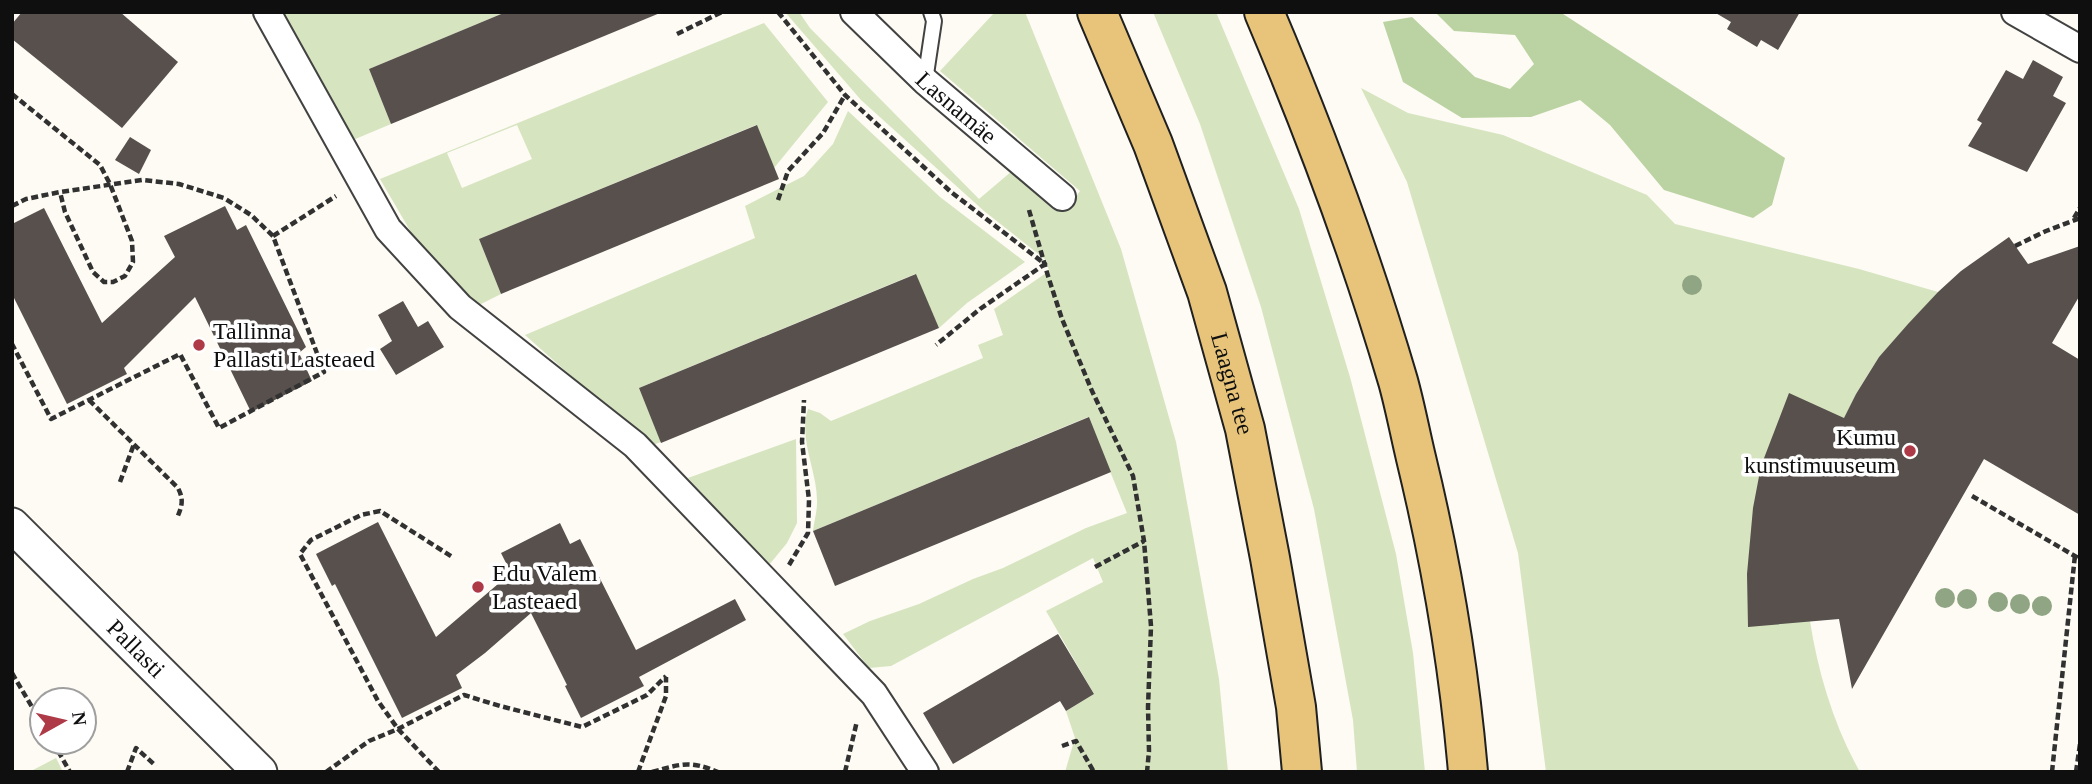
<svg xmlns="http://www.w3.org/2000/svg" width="2092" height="784" viewBox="0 0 2092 784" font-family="'Times New Roman',serif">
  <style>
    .green { fill: #d6e4c0; fill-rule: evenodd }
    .forest { fill: #bbd3a2 }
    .building { fill: #57504d }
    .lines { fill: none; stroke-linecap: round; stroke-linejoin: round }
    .service-casing { stroke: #424242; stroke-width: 18 }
    .minor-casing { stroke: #424242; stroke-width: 30 }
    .tertiary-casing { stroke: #424242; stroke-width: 37 }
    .primary-casing { stroke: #202020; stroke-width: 42 }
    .path { stroke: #313131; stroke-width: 4.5; stroke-dasharray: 7 3.5; stroke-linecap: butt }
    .service { stroke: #fff; stroke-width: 14 }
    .minor { stroke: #fff; stroke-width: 26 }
    .tertiary { stroke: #fff; stroke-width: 33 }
    .primary { stroke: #e7c47a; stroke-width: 38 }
    .tree { fill: #90a583 }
    .poi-dot { fill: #ae3947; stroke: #fff; stroke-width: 2.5 }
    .labels { text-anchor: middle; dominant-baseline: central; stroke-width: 7; stroke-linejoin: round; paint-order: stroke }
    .street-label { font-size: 24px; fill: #0f0f0f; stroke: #fff }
    .poi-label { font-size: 24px; fill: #0f0f0f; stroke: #fff; text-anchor: start }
  </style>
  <rect width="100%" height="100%" fill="#fdfbf3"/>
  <!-- green -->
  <g class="green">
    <path d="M279 12H506L369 69 391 124 353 140Z"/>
    <path d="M785 12H799L810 28 979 199 1012 171 1066 211 1080 191 940 71 995 12H1025L1121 249 1176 442 1219 679 1228 772H1065L1075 738 1066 711 1094 694 1046 611 1103 582 1093 558 891 666 869 668 843 634 870 621 919 604 973 579 1003 568 1086 528 1127 513 1088 417 813 531C814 522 817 512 817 503 818 472 798 440 808 409L820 413 831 421 983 358 978 345 1003 335 994 309 1049 271 1046 260 984 211 861 100Z"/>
    <path d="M1153 12H1216L1299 209 1350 377 1396 554 1413 653 1425 772H1357L1353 720 1314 509 1261 307 1200 124Z"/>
    <path d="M764 23 828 102 774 168 756 125 479 239 501 294 477 306 415 239 380 179ZM517 125 532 159 462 188 447 153Z"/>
    <path d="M1361 88 1408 113 1503 135 1647 195 1675 224 1859 269 1938 292 1879 357 1856 394 1837 434 1810 621C1818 673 1834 726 1860 772H1546L1518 553 1407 182Z"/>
    <path d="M848 111 940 197 1025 262 967 303 939 328 915 274 639 388 661 442 650 446 525 335 755 238 745 206 804 176 833 144Z"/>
    <path d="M796 439 797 523 787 543 769 565 688 478Z"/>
    <path d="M56 758 63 772H34L33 770Z"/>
  </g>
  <!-- forest -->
  <path class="forest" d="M1435 12H1560L1785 158 1772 205 1753 218 1664 190 1610 125 1580 100 1531 117 1462 118 1403 82 1383 22 1412 17 1475 77 1510 89 1534 64 1515 35 1454 31Z"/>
  <!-- building -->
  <g class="building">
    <path d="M22 12H120L178 62 122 128 12 39V24Z"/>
    <path d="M506 12 660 13 391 124 369 69Z"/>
    <path d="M1714 12H1800L1778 50 1761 40 1757 47 1727 29 1731 22Z"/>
    <path d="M2033 60 2063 77 2053 96 2066 103 2027 172 1968 146 1982 123 1977 120 2006 70 2023 79Z"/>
    <path d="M757 125 779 179 501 294 479 239Z"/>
    <path d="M130 137 151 150 139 174 115 160Z"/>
    <path d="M225 206 237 230 246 225 306 347 299 353 312 381 251 412 195 297 124 368 127 374 67 404 12 294V224L44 208 102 323 175 257 164 236Z"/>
    <path d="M2009 237 2028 264 2080 246V295L2052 343 2080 360V515L1984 459 1852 689 1839 619 1748 627 1747 574 1753 508 1761 466 1789 393 1844 418 1856 394 1879 357 1908 324 1938 292 1961 271Z"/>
    <path d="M916 274 939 328 661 443 639 388Z"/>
    <path d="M403 301 418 327 428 321 444 347 396 375 380 349 392 341 378 315Z"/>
    <path d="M1089 417 1111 472 835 586 813 531Z"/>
    <path d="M378 522 436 637 511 573 501 553 560 523 570 544 580 539 636 650 735 599 746 620 639 677 644 686 581 718 565 686 567 685 531 613 485 653 456 675 462 688 402 718 335 584 332 586 316 554Z"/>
    <path d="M1058 634 1094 694 1066 711 1060 701 953 764 923 713Z"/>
  </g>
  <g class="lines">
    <defs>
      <path id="service" d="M925 81 934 21 931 12"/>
      <g id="minor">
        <path d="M267 12 388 229 460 307 635 445 874 694 925 772"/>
        <path id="s1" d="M854 12 925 81 1062 197"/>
        <path d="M2015 12 2080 49"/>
      </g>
      <g id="tertiary">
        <path id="s2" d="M12 525 260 772"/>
      </g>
      <g id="primary">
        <path id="s3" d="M1097 12 1153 144 1207 292 1245 429 1270 558 1296 707 1302 772"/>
        <path d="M1264 12C1315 132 1361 255 1398 381 1405 406 1410 433 1416 458 1441 561 1459 666 1468 772"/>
      </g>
    </defs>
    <!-- service casing -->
    <use href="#service" class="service-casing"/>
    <!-- minor casing -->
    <use href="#minor" class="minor-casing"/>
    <!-- tertiary casing -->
    <use href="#tertiary" class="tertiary-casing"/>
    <!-- primary casing -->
    <use href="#primary" class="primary-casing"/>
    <!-- path -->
    <g class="path">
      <path d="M778 12 845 95 951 192 1045 264 980 309 936 345"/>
      <path d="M677 34 722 12"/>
      <path d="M12 94 100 165 110 184 132 241 133 262 125 276 113 282H104L93 272 65 212 60 192"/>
      <path d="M778 200 788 171 823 133 845 95"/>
      <path d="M12 206 26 199 60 192 142 180 179 184 224 198 251 215 273 236 324 372 219 428 180 354 51 419 12 344"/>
      <path d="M1029 210 1048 276 1062 319 1092 391 1133 476 1144 541 1151 626 1148 707 1149 751 1147 772"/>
      <path d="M2074 218 2080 208"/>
      <path d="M273 236 336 196"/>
      <path d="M2015 246 2046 231 2080 218"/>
      <path d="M89 400 178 488C184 500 182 506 177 518"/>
      <path d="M120 482 134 444"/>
      <path d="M1972 496 2080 559"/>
      <path d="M789 565 808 533 809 500 802 442 804 400"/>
      <path d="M1095 567 1144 541"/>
      <path d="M12 673 42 724"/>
      <path d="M53 742 70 772"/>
      <path d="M1062 746 1076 741 1094 772"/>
      <path d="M127 772 136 748 156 766"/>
      <path d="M326 772 369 741 398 729 464 695 500 706 582 727 647 695 666 676"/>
      <path d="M439 772 398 729 378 701 300 554 311 540 361 515 380 511 454 558"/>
      <path d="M638 772 666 696V677"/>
      <path d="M652 772C681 764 689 760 718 772"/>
      <path d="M845 772 857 721"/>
      <path d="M2052 772 2075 555"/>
      <path d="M2076 772 2080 744"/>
    </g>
    <!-- service -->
    <use href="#service" class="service"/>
    <!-- minor -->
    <use href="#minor" class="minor"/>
    <!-- tertiary -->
    <use href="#tertiary" class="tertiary"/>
    <!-- primary -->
    <use href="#primary" class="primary"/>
  </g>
  <!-- trees -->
  <g class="tree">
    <circle cx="1692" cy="285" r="10"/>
    <circle cx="1945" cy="598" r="10"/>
    <circle cx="1967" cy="599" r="10"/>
    <circle cx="1998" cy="602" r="10"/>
    <circle cx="2020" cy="604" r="10"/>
    <circle cx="2042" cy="606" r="10"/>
  </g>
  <!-- markers -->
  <g class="poi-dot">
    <circle cx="199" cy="345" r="7"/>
    <circle cx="1910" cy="451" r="7"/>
    <circle cx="478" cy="587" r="7"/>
  </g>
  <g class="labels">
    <!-- street labels -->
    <g class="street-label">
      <text stroke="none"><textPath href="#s1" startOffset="140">Lasnamäe</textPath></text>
      <text stroke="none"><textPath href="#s3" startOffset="396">Laagna tee</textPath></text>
      <text stroke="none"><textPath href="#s2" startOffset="175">Pallasti</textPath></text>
    </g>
    <!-- poi labels -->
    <g class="poi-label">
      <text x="213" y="331">Tallinna<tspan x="213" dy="28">Pallasti Lasteaed</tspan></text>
      <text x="1896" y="437" text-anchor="end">Kumu<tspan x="1896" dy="28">kunstimuuseum</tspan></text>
      <text x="492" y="573">Edu Valem<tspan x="492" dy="28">Lasteaed</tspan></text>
    </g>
  </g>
  <!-- border -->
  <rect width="2092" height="784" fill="none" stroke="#0f0f0f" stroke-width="28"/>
  <!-- north arrow -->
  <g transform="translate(63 721) rotate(82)"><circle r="33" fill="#ffffff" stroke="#9f9f9f" stroke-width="2"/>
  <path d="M0-5L12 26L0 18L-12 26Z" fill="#ae3947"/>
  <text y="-10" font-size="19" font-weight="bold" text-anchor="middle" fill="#0f0f0f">N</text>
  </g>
</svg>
